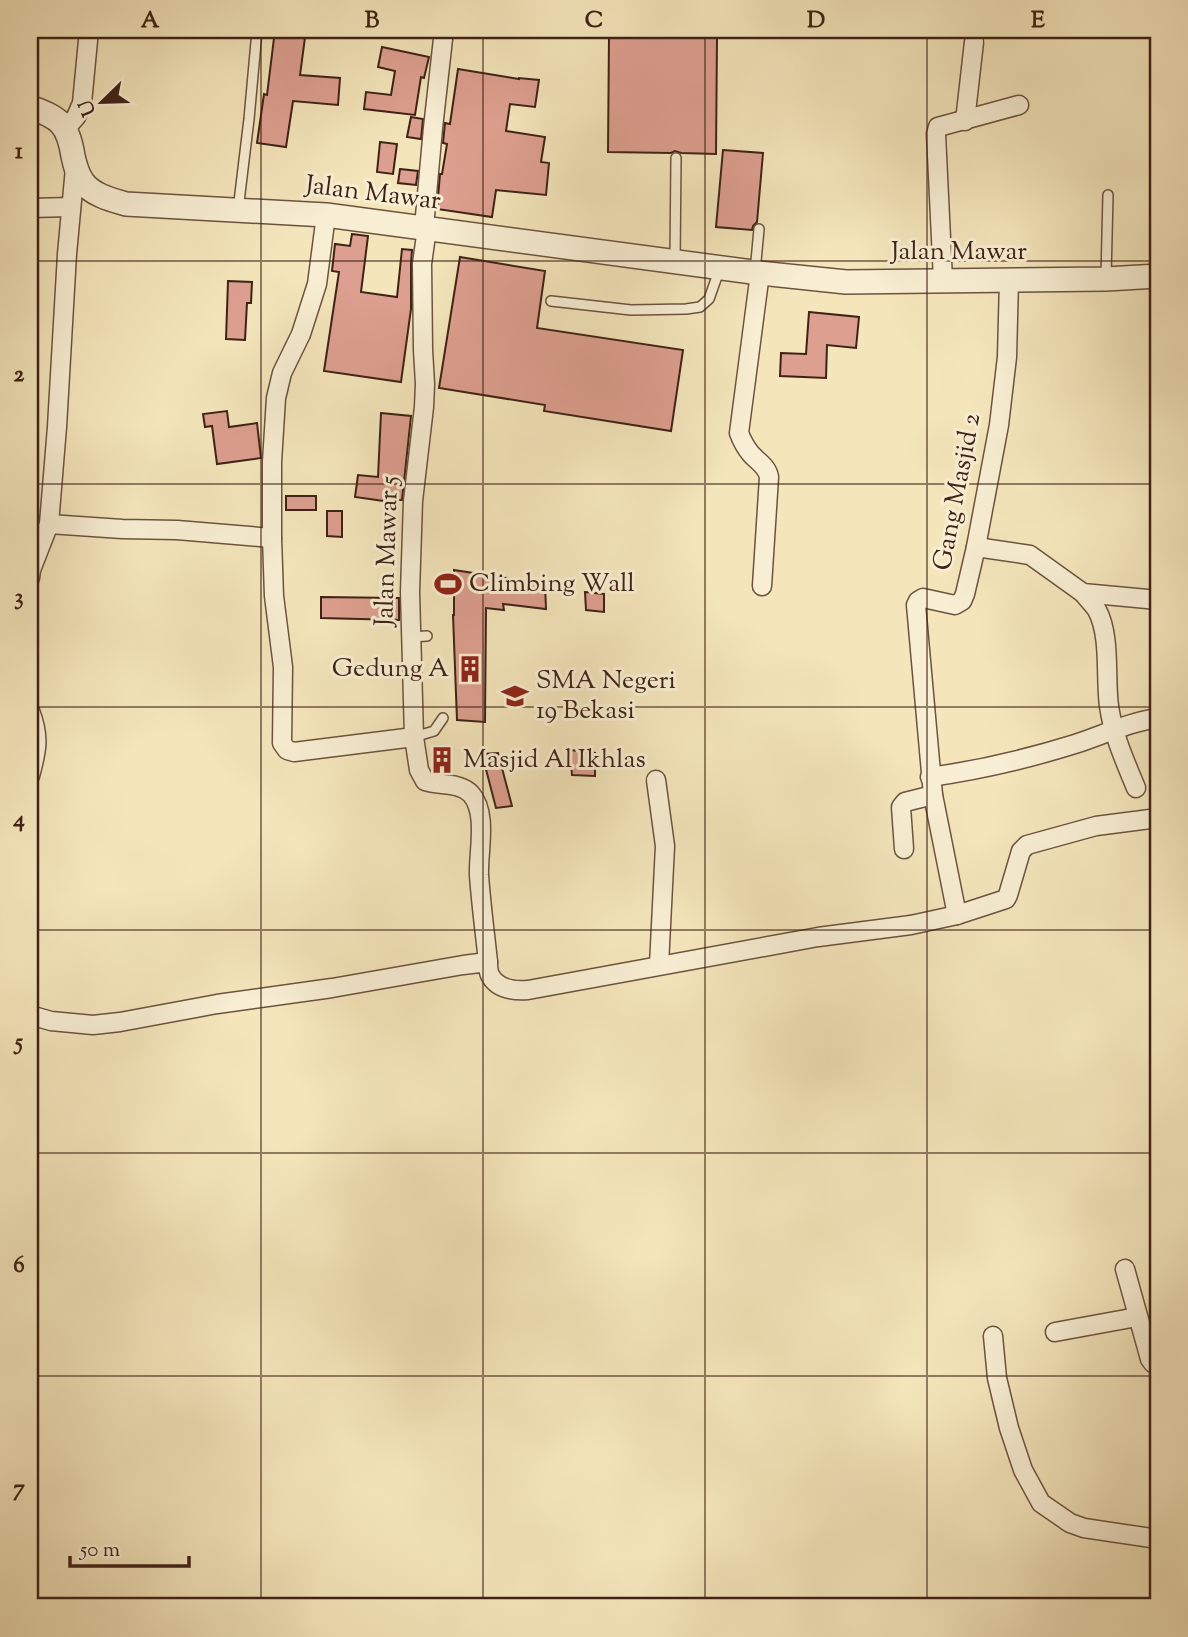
<svg xmlns="http://www.w3.org/2000/svg" width="1188" height="1637" viewBox="0 0 1188 1637" font-family="'Sorts Mill Goudy',serif">
  <style>
    .building { fill: #dd9f8f; stroke: #3e2216; stroke-width: 2 }
    .lines { fill: none; stroke-linecap: round; stroke-linejoin: round }
    .service-casing { stroke: #6c533f; stroke-width: 12 }
    .minor-casing { stroke: #6c533f; stroke-width: 21 }
    .tertiary-casing { stroke: #6c533f; stroke-width: 26 }
    .service { stroke: #f8eed3; stroke-width: 9 }
    .minor { stroke: #f8eed3; stroke-width: 18 }
    .tertiary { stroke: #f8eed3; stroke-width: 23 }
    .grid { fill: none; stroke: #3e2216; stroke-width: 2; stroke-opacity: 0.55 }
    .labels { text-anchor: middle; dominant-baseline: central; stroke-width: 6; stroke-linejoin: round; paint-order: stroke }
    .street-label { font-size: 26px; fill: #3e2216; stroke: #f8eed3 }
    .poi-label { font-size: 26px; fill: #3e2216; stroke: #f8eed3; text-anchor: start }
    .neatline { fill: none; stroke: #3e2216; stroke-width: 2.5 }
    .grid-label { font-size: 23px; text-anchor: middle; font-weight: bold; fill: #3e2216 }
  </style>
  <rect width="100%" height="100%" fill="#f4e5bb"/>
  <filter id="stains"><feTurbulence type="fractalNoise" baseFrequency=".00286" numOctaves="4"/><feColorMatrix values="0 0 0 0 .2 0 0 0 0 .09 0 0 0 0 .02 0 0 0 .5 -.17"/></filter>
  <radialGradient id="worn" r=".72"><stop offset=".6" stop-color="#630" stop-opacity="0"/><stop offset="1" stop-color="#630" stop-opacity=".3"/></radialGradient>
  <!-- building -->
  <g class="building">
    <path d="M275 30H306L300 75 340 78 338 105 293 101 286 147 257 143 264 94 267 95Z"/>
    <path d="M609 36 717 37 716 154 681 153 675 151 671 153 608 152Z"/>
    <path d="M382 47 429 57 424 78 421 77 415 115 364 109 366 92 391 95 395 71 378 67Z"/>
    <path d="M458 69 519 79V78L539 80 535 107 510 104 506 131 545 137 541 162 549 163 546 195 496 190 492 217 437 209 440 174H442L447 144 443 143 445 123 450 124Z"/>
    <path d="M411 117 423 119 421 139 407 137Z"/>
    <path d="M380 142 397 144 393 174 377 172Z"/>
    <path d="M723 150 763 153 757 222 753 226 752 230 716 227Z"/>
    <path d="M400 169 418 171 416 185 398 183Z"/>
    <path d="M352 234 368 236 361 292 397 297 402 249 412 250 411 264V309L401 382 324 371 339 272 332 271 335 244 350 246Z"/>
    <path d="M460 257 545 271 537 328 683 350 671 431 544 411 545 405 439 388Z"/>
    <path d="M228 281 252 282 251 303H247L245 340 226 339Z"/>
    <path d="M809 312 859 317 856 348 827 345 826 378 780 376 781 353 806 354Z"/>
    <path d="M227 411 229 427 257 423 261 458 217 464 212 426 205 427 203 414Z"/>
    <path d="M381 413 411 416 402 500H391V502L355 497 358 475 378 477Z"/>
    <rect x="286" y="496" width="30" height="14"/>
    <path d="M327 511H342V537L327 536Z"/>
    <path d="M454 570 545 584 546 609 503 604 504 610 486 608 485 722 457 720 453 615H454Z"/>
    <path d="M585 592 604 594V612L586 610Z"/>
    <path d="M321 597 399 598V620L321 618Z"/>
    <path d="M570 750 595 753V776L572 775Z"/>
    <path d="M498 753 512 806 496 808 482 754Z"/>
  </g>
  <g class="lines">
    <defs>
      <g id="service">
        <path d="M238 210 249 119 257 31"/>
        <path d="M675 261 676 158"/>
        <path d="M755 272 759 229"/>
        <path d="M1106 277 1108 195"/>
        <path d="M551 301 631 310 686 309 700 307 709 299 720 268"/>
        <path d="M411 637 427 636"/>
        <path d="M414 737 434 731 443 718"/>
      </g>
      <g id="minor">
        <path d="M965 121 974 42"/>
        <path d="M66 128 76 117 82 103 89 30"/>
        <path d="M30 208 71 207"/>
        <path d="M326 215 317 284 301 334 282 373 276 398 272 462V538L274 596 283 667 282 743 287 750 294 752 414 737"/>
        <path d="M424 227 433 128 444 30"/>
        <path d="M427 228 422 264 423 350 425 384 424 407 413 501 410 592 414 737 419 770 425 781C440 786 460 782 471 794 488 813 478 852 479 875 481 904 485 933 488 962"/>
        <path d="M760 273 739 433C742 441 746 448 751 454 758 462 767 466 769 477L762 586"/>
        <path d="M943 280 936 134 938 127 1019 105"/>
        <path d="M49 524 122 529 177 530 272 538"/>
        <path d="M976 547 1030 555 1083 593 1158 600"/>
        <path d="M30 578 31 570 49 524 57 427 67 254 75 168"/>
        <path d="M1083 593C1087 598 1093 604 1097 610 1111 636 1105 677 1109 706 1113 735 1125 761 1136 788"/>
        <path d="M30 711C40 737 37 750 30 776"/>
        <path d="M930 777C980 770 1027 759 1075 744 1103 735 1129 722 1158 718"/>
        <path d="M656 780 665 846 659 965"/>
        <path d="M904 849 901 807 905 802 933 795"/>
        <path d="M957 915 933 795 916 605 918 601 923 598 955 605 962 601 965 594 976 547 999 425 1007 357 1009 280"/>
        <path d="M30 1015 51 1021 93 1025 120 1022 217 1004 332 988 463 965 488 962C488 966 488 971 490 975 497 989 514 991 528 990L818 937 911 925 957 915 1006 899 1008 895 1021 851 1027 845 1096 826 1158 818"/>
        <path d="M1125 1269 1150 1359 1153 1363 1158 1362"/>
        <path d="M1055 1332 1137 1317"/>
        <path d="M993 1336 997 1378 1009 1428 1023 1470 1041 1503 1070 1523 1084 1528 1158 1539"/>
      </g>
      <path id="tertiary" d="M30 107C60 118 68 124 73 156 75 165 77 174 83 182 92 195 112 200 126 204L326 215 760 273 846 282 1106 279 1158 276"/>
    </defs>
    <!-- service casing -->
    <use href="#service" class="service-casing"/>
    <!-- minor casing -->
    <use href="#minor" class="minor-casing"/>
    <!-- tertiary casing -->
    <use href="#tertiary" class="tertiary-casing"/>
    <!-- service -->
    <use href="#service" class="service"/>
    <!-- minor -->
    <use href="#minor" class="minor"/>
    <!-- tertiary -->
    <use href="#tertiary" class="tertiary"/>
  </g>
  <!-- grid -->
  <path class="grid" d="M261 30V1607M483 30V1607M705 30V1607M927 30V1607M30 261H1158M30 484H1158M30 707H1158M30 930H1158M30 1153H1158M30 1376H1158"/>
  <!-- icons -->
  <defs>
    <symbol id="stadium-bare" viewBox="-9 -9 18 18"><path d="M0-5a6.5 5 0 1 0 0 10a6.5 5 0 1 0 0-10ZM-3.5-1.8h7v3.6h-7Z" fill="#8f2418" stroke="#f8eed3" stroke-width="2.5" paint-order="stroke"/></symbol>
    <symbol id="building-bare" viewBox="-9 -9 18 18"><path d="M-4-6H4V6H1V3H-1V6H-4ZM-2.5-4.3h1.7v1.8h-1.7ZM.8-4.3h1.7v1.8H.8ZM-2.5-1h1.7V.8h-1.7ZM.8-1h1.7V.8H.8Z" fill="#8f2418" stroke="#f8eed3" stroke-width="2.5" paint-order="stroke"/></symbol>
    <symbol id="school-bare" viewBox="-9 -9 18 18"><path d="M0-5L7-2L0 1L-7-2ZM-4 1L0 2.5L4 1V4Q0 6-4 4Z" fill="#8f2418" stroke="#f8eed3" stroke-width="2.5" paint-order="stroke"/></symbol>
  </defs>
  <g fill-rule="evenodd">
    <use href="#stadium-bare" x="429" y="565" width="38" height="38"/>
    <use href="#building-bare" x="451" y="650" width="38" height="38"/>
    <use href="#school-bare" x="496" y="677" width="38" height="38"/>
    <use href="#building-bare" x="423" y="741" width="38" height="38"/>
  </g>
  <g class="labels">
    <!-- street labels -->
    <g class="street-label">
      <text transform="translate(373 194) rotate(7)">Jalan Mawar</text>
      <text x="959" y="252">Jalan Mawar</text>
      <text transform="translate(958 492) rotate(-79)">Gang Masjid 2</text>
      <text transform="translate(388 551) rotate(-88)">Jalan Mawar 5</text>
    </g>
    <!-- poi labels -->
    <g class="poi-label">
      <text x="469" y="584">Climbing Wall</text>
      <text x="449" y="669" text-anchor="end">Gedung A</text>
      <text x="536" y="681">SMA Negeri<tspan x="536" dy="30">19 Bekasi</tspan></text>
      <text x="463" y="760">Masjid Al Ikhlas</text>
    </g>
  </g>
  <!-- margin -->
  <rect width="1188" height="1637" fill="none" stroke="#f4e5bb" stroke-width="77"/>
  <!-- north arrow -->
  <g transform="translate(102 102) rotate(247)" stroke="#f8eed3" stroke-width="5" paint-order="stroke">
  <path d="M0-5L12 26L0 18L-12 26Z" fill="#3e2216"/>
  <text y="-10" font-size="19" font-weight="bold" text-anchor="middle" fill="#3e2216">U</text>
  </g>
  <!-- scale -->
  <path d="M70 1556v10h119v-10" fill="none" stroke="#3e2216" stroke-width="3.5"/>
  <text x="80" y="1556" font-size="21" fill="#3e2216" stroke="#f8eed3" stroke-width="5" paint-order="stroke">50 m</text>
  <rect x="38" y="38" width="1112" height="1560" class="neatline"/>
  <g class="grid-label">
    <text x="150" y="27">A</text>
    <text x="372" y="27">B</text>
    <text x="594" y="27">C</text>
    <text x="816" y="27">D</text>
    <text x="1038" y="27">E</text>
    <text x="19" y="158">1</text>
    <text x="19" y="381">2</text>
    <text x="19" y="604">3</text>
    <text x="19" y="826">4</text>
    <text x="19" y="1049">5</text>
    <text x="19" y="1272">6</text>
    <text x="19" y="1495">7</text>
  </g>
  <rect width="100%" height="100%" filter="url(#stains)"/>
  <rect width="100%" height="100%" fill="url(#worn)"/>
</svg>
